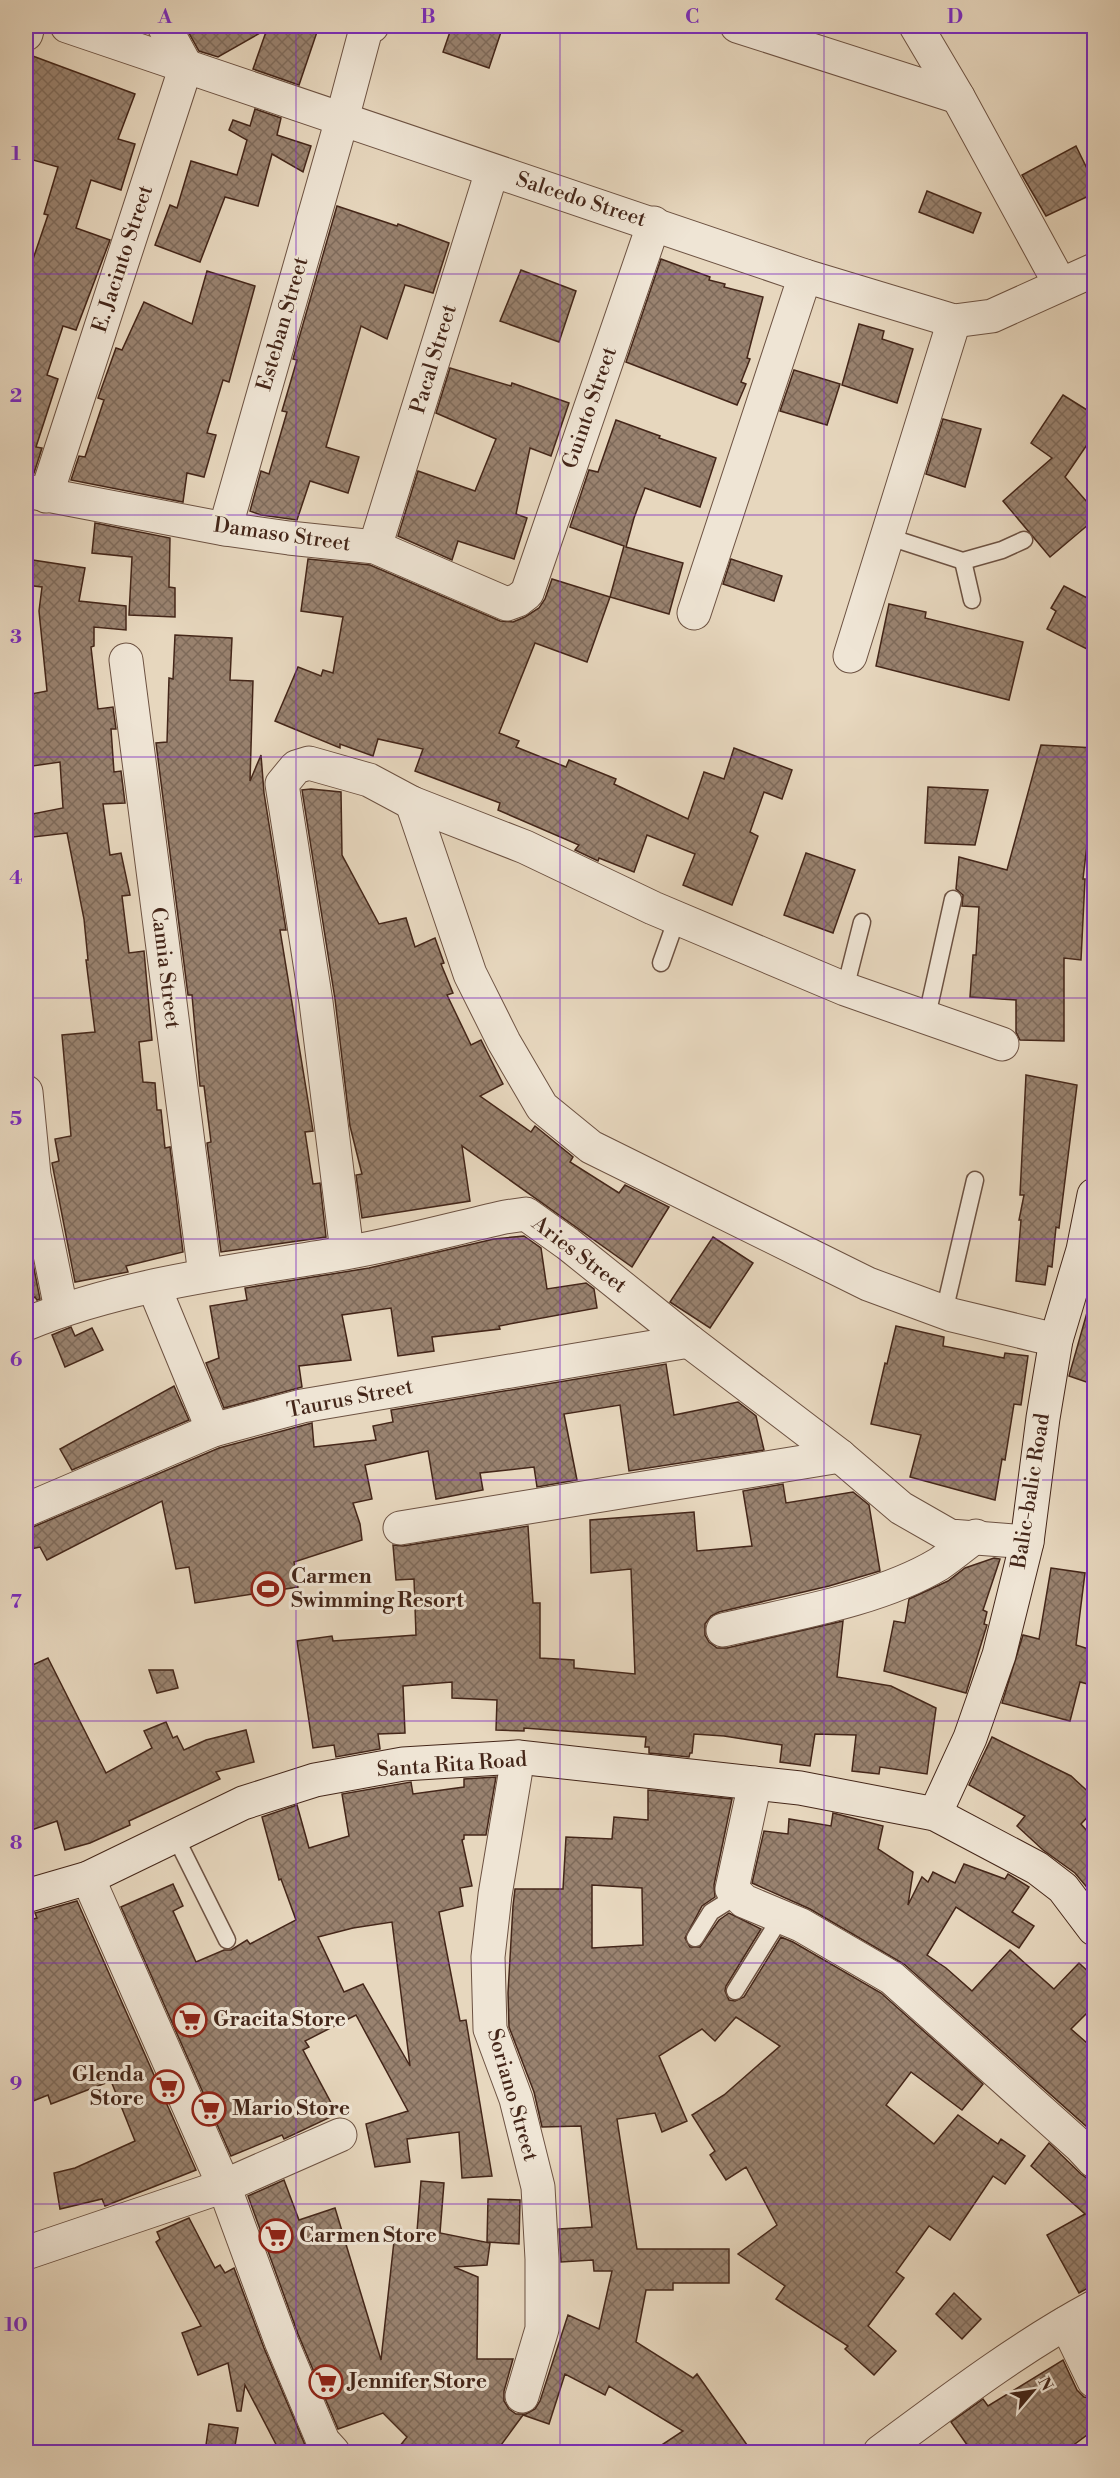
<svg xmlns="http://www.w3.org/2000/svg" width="1120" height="2478" viewBox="0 0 1120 2478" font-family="'Libre Bodoni',serif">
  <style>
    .building { fill: url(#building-cross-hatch); stroke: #442619; stroke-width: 1.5; fill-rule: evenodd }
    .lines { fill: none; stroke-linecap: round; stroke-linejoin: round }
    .service-casing { stroke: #6d5242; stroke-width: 19 }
    .minor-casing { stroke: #6d5242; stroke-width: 35 }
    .tertiary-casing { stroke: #6d5242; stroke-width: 35 }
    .secondary-casing { stroke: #442619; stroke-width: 35 }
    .service { stroke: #efe5d5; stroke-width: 16 }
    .minor { stroke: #efe5d5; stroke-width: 33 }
    .tertiary { stroke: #efe5d5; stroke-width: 33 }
    .secondary { stroke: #efe5d5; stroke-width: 33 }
    .grid { fill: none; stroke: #7b2cbf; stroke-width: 1.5; stroke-opacity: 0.55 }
    .labels { text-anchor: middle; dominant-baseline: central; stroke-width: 6; stroke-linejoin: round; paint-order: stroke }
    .street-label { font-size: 21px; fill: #442619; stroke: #efe5d5 }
    .poi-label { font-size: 21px; font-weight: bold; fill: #442619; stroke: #efe5d5; text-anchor: start }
    .neatline { fill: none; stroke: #7b2cbf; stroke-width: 2 }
    .grid-label { font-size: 20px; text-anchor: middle; font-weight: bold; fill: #7b2cbf }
  </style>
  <defs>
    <pattern id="building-cross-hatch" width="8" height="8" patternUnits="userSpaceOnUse" patternTransform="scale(1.5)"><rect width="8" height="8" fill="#99826f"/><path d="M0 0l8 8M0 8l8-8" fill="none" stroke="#7e6a5a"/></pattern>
  </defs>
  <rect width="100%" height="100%" fill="#e7d7be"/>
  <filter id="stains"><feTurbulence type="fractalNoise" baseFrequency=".00333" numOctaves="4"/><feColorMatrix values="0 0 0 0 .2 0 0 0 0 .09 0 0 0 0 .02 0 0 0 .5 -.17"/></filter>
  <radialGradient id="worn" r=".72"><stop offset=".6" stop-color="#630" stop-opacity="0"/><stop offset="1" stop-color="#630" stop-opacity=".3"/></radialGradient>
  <!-- building -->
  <g class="building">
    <path d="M185 26H319L299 85 253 69 267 29 218 57 199 51Z"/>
    <path d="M452 26H503L489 68 443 52Z"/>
    <path d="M30 55 135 94 118 139 135 144 121 190 91 180 76 228 110 240 76 330 63 326 47 375 58 379 36 447 42 448 34 473H26V263L31 265 48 215 44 214 58 167 26 158V128L32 105 26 102V68Z"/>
    <path d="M255 109 281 118 277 135 311 146 303 172 272 154 258 206 225 197 200 262 155 245 170 205 177 208 191 161 237 175 247 140 229 130 233 120 250 126Z"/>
    <path d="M1076 146 1095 185V193L1046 216 1022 175Z"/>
    <path d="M927 191 981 213 973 233 919 212Z"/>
    <path d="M337 206 397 226 398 224 449 243 433 293 405 285 387 339 361 326 326 447 359 457 348 493 310 481 297 520 261 515 250 511 261 471 269 474 287 412 282 411 297 360 293 359Z"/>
    <path d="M661 259 710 277 709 280 725 284 724 287 763 297 747 358 750 359 741 382 746 384 737 405 626 362Z"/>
    <path d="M521 270 576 291 559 342 500 321Z"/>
    <path d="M207 271 255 286 229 382 223 380 207 433 216 435 204 477 187 473 183 502 71 480 79 456 85 457 104 400 98 398 116 348 122 350 144 302 192 324Z"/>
    <path d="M859 324 884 331 882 339 913 349 897 403 842 385Z"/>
    <path d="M450 368 511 386 512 383 569 403 551 456 530 448 516 514 527 518 514 559 458 541 452 560 398 536 418 471 475 491 496 439 436 413Z"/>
    <path d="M794 370 840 384 827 425 780 411Z"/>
    <path d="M1063 395 1095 415V433L1065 477 1095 511V519L1050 557 1003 501 1052 458 1031 443Z"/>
    <path d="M943 419 981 429 965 487 926 474Z"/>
    <path d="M616 420 660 436 659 438 716 458 700 507 645 488 634 518 626 547 683 563 669 614 610 597 624 546 570 527 589 470 598 472Z"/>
    <path d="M95 523 170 538 169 587 175 588V617L129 615 132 557 92 553Z"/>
    <path d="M26 559 85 568 79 601 126 606V630L94 627V646L91 647 98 709 113 707 116 729H111L114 772 121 771 125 803 103 804 110 855 121 853 130 895 122 896 129 953 144 951 152 1040 139 1042 143 1082 155 1083 157 1110H161L165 1148 170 1147 183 1252 126 1266 128 1272 75 1282 52 1163 59 1161 55 1139 71 1136 62 1035 95 1032 86 960H88L84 919 67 833 33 837 32 814 63 808 60 762 26 767V695L47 691 39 611 42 587 26 585Z"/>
    <path d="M308 559 370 565 500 621 513 622 525 617 539 608 545 599 552 579 610 597 587 662 535 643 499 733 519 741 516 747 566 767 569 760 616 779 614 784 688 819 704 772 724 779 734 748 792 770 782 799 764 792 750 832 758 836 732 905 683 885 695 854 647 835 634 872 599 858 598 861 575 850 579 845 498 810 500 803 415 771 423 749 378 739 373 756 340 744V748L275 721 298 667 321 676 323 670 333 673 343 617 301 611Z"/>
    <path d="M731 559 782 576 774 601 723 584Z"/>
    <path d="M1064 586 1095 602V653L1047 629 1056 611 1051 608Z"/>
    <path d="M889 604 926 612 925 618 1023 642 1009 700 876 666Z"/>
    <path d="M175 635 232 638 230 680 253 681 250 781 261 755 264 793 286 930H280L313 1131 305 1132 313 1184 320 1183 326 1237 221 1252 207 1143 211 1142 204 1086H200L192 995H188L156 743 167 742 169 678 173 679Z"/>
    <path d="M1041 745 1095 748V815H1092L1091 836H1088L1083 879H1085L1081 960 1064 958V1041L1020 1040 1016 1032V1000L970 997 973 955H976L979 907 962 906 963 895 956 889 959 857 1007 870Z"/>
    <path d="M928 787 988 790 975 845 925 843Z"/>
    <path d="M311 789 341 792 342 855 379 924 406 918 415 947 435 938 444 963 441 964 453 993 447 995 471 1045 481 1040 503 1084 480 1096 531 1132 535 1126 573 1157 570 1162 619 1193 625 1185 669 1207 632 1267 462 1146 470 1201 362 1218 356 1175 362 1174 350 1126 335 999 302 790Z"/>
    <path d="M806 853 855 870 833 933 784 915Z"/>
    <path d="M1026 1075 1077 1085 1059 1228 1056 1227 1052 1267 1048 1266 1045 1285 1016 1281 1021 1220H1019L1024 1195H1020Z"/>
    <path d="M26 1228 40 1299 37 1300 35 1297 26 1302Z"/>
    <path d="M524 1236 541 1248 547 1289 586 1283 594 1289 597 1308 499 1326 500 1329 432 1337 434 1351 398 1356 391 1308 342 1315 351 1360 299 1366 302 1387 224 1408 206 1363 219 1358 210 1306 247 1300 245 1288 369 1268 494 1239Z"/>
    <path d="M713 1237 753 1263 710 1328 670 1302Z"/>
    <path d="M1088 1309 1095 1310V1385L1069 1376Z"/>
    <path d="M896 1326 944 1337 943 1346 1004 1358 1005 1353 1028 1356 1021 1405 1014 1404 1005 1460 1002 1459 995 1500 910 1477 921 1435 871 1424 885 1363 887 1364Z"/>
    <path d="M71 1327 75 1336 92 1328 103 1350 65 1367 52 1335Z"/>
    <path d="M666 1364 674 1415 738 1402 756 1416 764 1450 629 1471 620 1405 564 1414 577 1480 537 1487 534 1467 480 1473 483 1490 436 1499 428 1451 365 1465 372 1499 353 1503 360 1524 362 1540 294 1562 298 1587 195 1603 189 1567 176 1569 162 1501 47 1560 40 1547 26 1550V1528L33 1527 219 1448 312 1423 314 1447 376 1440 373 1426 393 1422 391 1410Z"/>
    <path d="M174 1386 189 1420 72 1470 60 1449Z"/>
    <path d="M783 1484 786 1503 853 1492 869 1505 880 1571 829 1586 719 1612 711 1616 705 1624V1635L709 1642 717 1648H727L843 1621 837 1677 891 1686 936 1708 927 1774 880 1767 879 1774 852 1771 856 1735 815 1734 810 1766 780 1762 782 1745 724 1736 694 1734 692 1753H690L689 1757 649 1753V1747H645L646 1737 524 1728V1731L496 1730 497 1700 452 1698V1682L403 1686 405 1733 378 1734 380 1749 336 1757 334 1745 313 1748 297 1641 332 1636 333 1641 416 1635 414 1579 396 1580 393 1545 403 1546 528 1526 533 1603H540V1658L574 1660V1668L635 1674 631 1569 591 1573 590 1520 694 1512 697 1551 752 1546 743 1491Z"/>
    <path d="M994 1558 1000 1559 983 1610 987 1612 984 1624 987 1625 966 1693 884 1671 894 1621 905 1623 909 1599 948 1581 965 1568Z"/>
    <path d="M1051 1568 1085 1573 1076 1645 1095 1651V1686L1080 1682 1070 1721 1002 1703 1023 1635 1039 1639Z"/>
    <path d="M48 1658 106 1773 152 1748 144 1731 166 1722 173 1738 177 1736 184 1750 206 1740 246 1730 254 1762 216 1772 220 1779 129 1821 130 1825 90 1843 65 1850 57 1821 26 1832V1668Z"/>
    <path d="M149 1670H173L178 1688 157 1693Z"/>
    <path d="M992 1737 1071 1776 1095 1798V1809L1081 1824 1095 1840V1897L1075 1873 1043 1850 1017 1826 1025 1816 969 1785Z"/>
    <path d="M496 1777 486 1835H464V1839L462 1840 472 1886 460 1888 463 1906 439 1912 460 2021 466 2020 492 2176 462 2178 459 2132 407 2139 410 2162 375 2167 366 2124 408 2111 356 2015 305 2041 309 2047 303 2050 337 2114 284 2139 282 2135 231 2156 121 1907 173 1884 183 1906 173 1911 196 1962 224 1950H231L247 1940 250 1944 296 1920 281 1879 279 1880 262 1817 297 1805 309 1848 349 1836 342 1794 411 1782 413 1794 464 1787V1779ZM392 1922 410 2066 363 1984 344 1992 318 1937 353 1928Z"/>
    <path d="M648 1790 732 1799 714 1885 715 1897 702 1906 685 1938 690 1947H700L719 1920 729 1913 761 1929 726 1986 725 1991 729 2000 735 2001 744 1997 781 1937 793 1942 881 1993 983 2084 962 2110 911 2072 886 2105 934 2144 958 2115 998 2144 1001 2139 1025 2156 1005 2184 993 2176 950 2240 929 2226 896 2272 904 2278 868 2326 896 2351 874 2375 845 2349 848 2346 776 2299 785 2286 738 2254 777 2225 746 2167 726 2180 710 2155 715 2151 692 2115 724 2095 780 2046 736 2017 715 2041 702 2029 659 2056 687 2121 662 2132 655 2113 617 2119 637 2249H729V2283H673V2290H646L636 2342 693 2378 697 2374 752 2452H651L683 2431 609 2386 605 2395 565 2374 549 2424 523 2415 496 2452H395L407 2437 383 2413 338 2429 298 2334 248 2196 284 2180 299 2220 335 2208 381 2360 394 2241 416 2244 421 2181 444 2183 440 2233 490 2243 487 2265 454 2267 478 2277 477 2359H513L504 2391V2401L509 2409 516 2414H526L535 2409 540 2401 568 2315 599 2329 612 2271H594L593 2260 561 2262 559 2229 592 2227 581 2126 542 2127 534 2092 509 2027 508 1993 513 1906 515 1889H563L566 1837 612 1839 614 1817 648 1820ZM592 1885 642 1888 643 1945 592 1948Z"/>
    <path d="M833 1813 883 1826 878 1849 913 1872 908 1905 922 1877 928 1882 933 1872 955 1883 964 1864 1005 1879 1008 1874 1029 1887 1012 1912 1034 1926 1019 1948 956 1907 927 1955 946 1968 972 1991 1010 1950 1054 1989 1079 1963 1095 1978V2005L1071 2029 1095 2050V2134L904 1964 810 1909 752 1883 764 1831 788 1834 789 1819 831 1826Z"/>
    <path d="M77 1901 196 2170 105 2206 102 2199 60 2209 54 2173 75 2168 135 2141 111 2081 51 2104 48 2095 26 2104V1921L37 1918 35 1913Z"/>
    <path d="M1049 2143 1081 2174 1088 2179H1095V2284L1079 2293 1047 2235 1085 2214 1031 2166Z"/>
    <path d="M488 2199 520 2200 519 2244 487 2242Z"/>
    <path d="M189 2218 215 2268 220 2265 225 2273 234 2268 264 2348 308 2452H280L245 2385 241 2411H237L228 2363 198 2375 182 2333 201 2326 156 2242 160 2239 157 2232Z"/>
    <path d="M954 2293 981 2319 962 2339 936 2314Z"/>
    <path d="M1063 2360 1077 2390 1084 2397 1095 2399V2429L1064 2452H972L951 2422 983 2399 988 2406Z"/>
    <path d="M209 2424 238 2428 234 2452H205Z"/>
  </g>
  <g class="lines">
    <defs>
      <g id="service">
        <path d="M886 536 963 561 1002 550 1024 540"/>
        <path d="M963 561 972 600"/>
        <path d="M661 963 677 918"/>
        <path d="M845 989 862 922"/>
        <path d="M927 1016 953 899"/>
        <path d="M944 1312 975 1180"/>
        <path d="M175 1836 227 1940"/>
        <path d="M695 1938 711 1912 738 1895"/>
        <path d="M735 1991 781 1917"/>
      </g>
      <g id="minor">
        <path d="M737 26 958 97"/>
        <path d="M916 26 958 97 1060 284"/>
        <path d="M26 34 28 26"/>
        <path d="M26 491 225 529 289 538 375 547 507 604 518 600 527 593 654 223"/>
        <path d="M46 496 186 66 164 26"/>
        <path d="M225 529 342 119 366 29 372 26"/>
        <path d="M375 547 492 171"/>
        <path d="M694 613 805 276"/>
        <path d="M850 656 954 321"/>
        <path d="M126 660 205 1275"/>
        <path d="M412 803 470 974 504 1042 542 1107 591 1147 868 1284 952 1315 1056 1340"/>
        <path d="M26 1092 34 1175 61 1309"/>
        <path d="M347 1252 316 1002 282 784 296 767 309 763 369 780 412 803 525 847 653 908 845 989 1002 1044"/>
        <path d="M154 1287 213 1430"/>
        <path d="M26 1324C127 1283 238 1271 345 1253 398 1244 452 1229 505 1217L526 1214 568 1244 689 1341 840 1456 901 1508 950 1536 1027 1542"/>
        <path d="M26 1510 213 1430 302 1406 689 1341"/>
        <path d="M400 1528 840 1456"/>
        <path d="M723 1630C791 1614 879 1600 939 1564 951 1556 964 1545 976 1536"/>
        <path d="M518 1757 495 1895 488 1957 490 2029 516 2099 538 2187 542 2259V2329L522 2396"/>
        <path d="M755 1783 732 1889 744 1901 801 1925 892 1978 1081 2147 1094 2161"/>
        <path d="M88 1878 224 2186 281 2341 323 2441 333 2452"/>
        <path d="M26 2253 224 2186 340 2135"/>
        <path d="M1066 2323 1094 2381"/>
        <path d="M880 2452C949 2401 1018 2348 1094 2307"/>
      </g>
      <path id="tertiary" d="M67 26 805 276 954 321 992 316 1094 270"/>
      <g id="secondary">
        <path d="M935 1814 970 1738 999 1655 1027 1542 1043 1418 1056 1340 1083 1250 1094 1195"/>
        <path d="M26 1896 88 1878 243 1803 315 1780 403 1764 518 1757 800 1788 935 1814 1037 1868 1063 1888 1094 1929"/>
      </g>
    </defs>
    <!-- service casing -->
    <use href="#service" class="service-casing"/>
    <!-- minor casing -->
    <use href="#minor" class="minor-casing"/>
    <!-- tertiary casing -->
    <use href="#tertiary" class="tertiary-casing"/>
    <!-- secondary casing -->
    <use href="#secondary" class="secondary-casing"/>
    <!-- service -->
    <use href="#service" class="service"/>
    <!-- minor -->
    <use href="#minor" class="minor"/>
    <!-- tertiary -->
    <use href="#tertiary" class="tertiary"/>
    <!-- secondary -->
    <use href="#secondary" class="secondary"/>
  </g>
  <!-- grid -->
  <path class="grid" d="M296 26V2452M560 26V2452M824 26V2452M26 274H1094M26 515H1094M26 757H1094M26 998H1094M26 1239H1094M26 1480H1094M26 1721H1094M26 1963H1094M26 2204H1094"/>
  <!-- icons -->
  <defs>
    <symbol id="stadium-ring" viewBox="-11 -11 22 22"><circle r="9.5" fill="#efe5d5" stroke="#8f2418" stroke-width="1.5"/><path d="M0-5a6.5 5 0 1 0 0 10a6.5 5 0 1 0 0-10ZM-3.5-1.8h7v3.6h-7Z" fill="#8f2418"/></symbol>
    <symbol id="supermarket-ring" viewBox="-11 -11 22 22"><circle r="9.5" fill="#efe5d5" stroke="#8f2418" stroke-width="1.5"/><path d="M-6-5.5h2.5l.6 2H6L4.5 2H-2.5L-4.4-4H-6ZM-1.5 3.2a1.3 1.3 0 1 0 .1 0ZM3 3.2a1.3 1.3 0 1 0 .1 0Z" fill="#8f2418"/></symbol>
  </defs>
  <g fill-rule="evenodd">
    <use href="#stadium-ring" x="249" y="1570" width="38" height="38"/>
    <use href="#supermarket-ring" x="171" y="2001" width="38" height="38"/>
    <use href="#supermarket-ring" x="148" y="2068" width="38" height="38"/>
    <use href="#supermarket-ring" x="190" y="2090" width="38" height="38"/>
    <use href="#supermarket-ring" x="257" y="2217" width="38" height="38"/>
    <use href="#supermarket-ring" x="307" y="2363" width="38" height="38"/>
  </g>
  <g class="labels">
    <!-- street labels -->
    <g class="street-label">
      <text transform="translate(581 200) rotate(18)">Salcedo Street</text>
      <text transform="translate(123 259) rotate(-72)">E. Jacinto Street</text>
      <text transform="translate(283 324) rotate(-74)">Esteban Street</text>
      <text transform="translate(434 359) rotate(-73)">Pacal Street</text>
      <text transform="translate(590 408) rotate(-71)">Guinto Street</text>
      <text transform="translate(282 535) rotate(8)">Damaso Street</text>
      <text transform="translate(165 968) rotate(83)">Camia Street</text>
      <text transform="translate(579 1255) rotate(37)">Aries Street</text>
      <text transform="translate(350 1399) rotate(-11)">Taurus Street</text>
      <text transform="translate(1031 1491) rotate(-81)">Balic-balic Road</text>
      <text transform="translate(452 1765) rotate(-4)">Santa Rita Road</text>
      <text transform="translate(512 2095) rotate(74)">Soriano Street</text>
    </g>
    <!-- poi labels -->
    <g class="poi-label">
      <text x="291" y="1577">Carmen<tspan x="291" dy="24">Swimming Resort</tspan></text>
      <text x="213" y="2020">Gracita Store</text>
      <text x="144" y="2075" text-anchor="end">Glenda<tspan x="144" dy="24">Store</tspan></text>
      <text x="232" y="2109">Mario Store</text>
      <text x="299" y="2236">Carmen Store</text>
      <text x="349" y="2382">Jennifer Store</text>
    </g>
  </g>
  <!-- margin -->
  <rect width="1120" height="2478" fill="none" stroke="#e7d7be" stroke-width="66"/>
  <!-- north arrow -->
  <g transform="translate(1033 2391) rotate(61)" stroke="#efe5d5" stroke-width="4.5" paint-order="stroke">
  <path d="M0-4.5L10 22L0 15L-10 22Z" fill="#442619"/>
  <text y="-9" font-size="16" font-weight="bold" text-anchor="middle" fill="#442619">N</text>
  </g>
  <rect x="33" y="33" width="1054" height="2412" class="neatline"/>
  <g class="grid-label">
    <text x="165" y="23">A</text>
    <text x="428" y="23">B</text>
    <text x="692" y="23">C</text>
    <text x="955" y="23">D</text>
    <text x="16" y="160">1</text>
    <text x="16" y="402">2</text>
    <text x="16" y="643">3</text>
    <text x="16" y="884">4</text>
    <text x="16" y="1125">5</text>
    <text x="16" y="1366">6</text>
    <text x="16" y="1608">7</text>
    <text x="16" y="1849">8</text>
    <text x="16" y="2090">9</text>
    <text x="16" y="2331">10</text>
  </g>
  <rect width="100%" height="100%" filter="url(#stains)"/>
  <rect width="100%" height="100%" fill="url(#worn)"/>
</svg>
